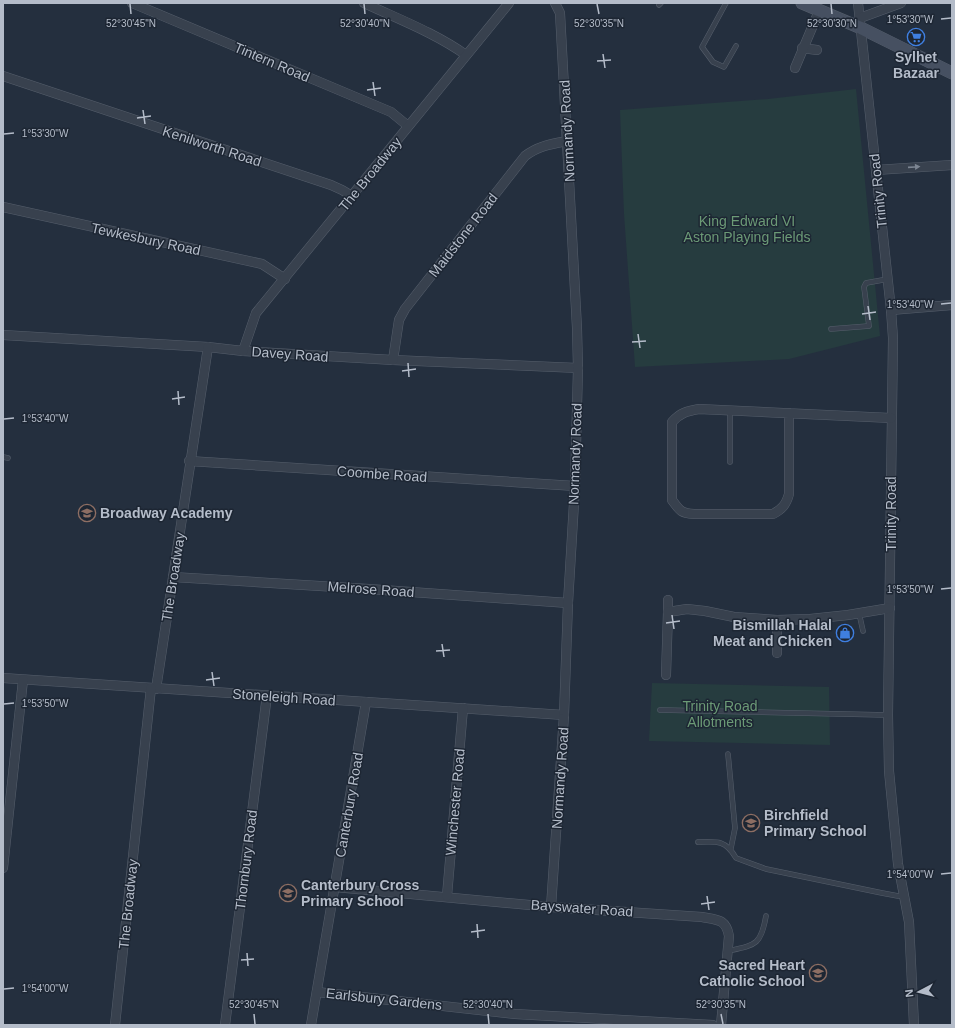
<svg xmlns="http://www.w3.org/2000/svg" width="955" height="1028" viewBox="0 0 955 1028" font-family="Arial,sans-serif">
  <style>
    .green { fill: #263c3f }
    .lines { fill: none; stroke-linecap: round; stroke-linejoin: round }
    .lane-casing { stroke: #565f6c; stroke-width: 5.5 }
    .street-casing { stroke: #565f6c; stroke-width: 10 }
    .secondary-casing { stroke: #565f6c; stroke-width: 13 }
    .lane { stroke: #38414e; stroke-width: 4.5 }
    .street { stroke: #38414e; stroke-width: 9 }
    .secondary { stroke: #465061; stroke-width: 12 }
    .oneway { fill: #7c8592 }
    .ticks { fill: none; stroke: #b4bcc9; stroke-width: 1.5 }
    .labels { text-anchor: middle; dominant-baseline: central; stroke-width: 3; stroke-linejoin: round; paint-order: stroke }
    .poi-label { font-size: 14px; font-weight: bold; fill: #b4bcc9; stroke: #1d2633; text-anchor: start }
    .street-label { font-size: 14px; fill: #b4bcc9; stroke: #1d2633 }
    .park-label { font-size: 14px; fill: #6b9a76; stroke: #1d2633 }
    .ticks-label { font-size: 10px; text-anchor: middle; fill: #b4bcc9; stroke: #1d2633; stroke-width: 3; stroke-linejoin: round; paint-order: stroke }
  </style>
  <rect width="100%" height="100%" fill="#242f3e"/>
  <!-- green -->
  <g class="green">
    <path d="M856 89 880 336 789 359 635 367 624 214 620 110 768 99Z"/>
    <path d="M652 683 829 687 830 745 649 741Z"/>
  </g>
  <g class="lines">
    <defs>
      <g id="lane">
        <path d="M726 3 702 47 713 62 724 67 736 46"/>
        <path d="M659 5 661 3"/>
        <path d="M831 329 869 326 864 287 866 283 888 279"/>
        <path d="M3 457 8 458"/>
        <path d="M730 462V411"/>
        <path d="M859 613 863 631"/>
        <path d="M660 710 888 715"/>
        <path d="M728 754 735 828 731 848"/>
        <path d="M698 842C717 841 726 840 736 858L766 869 882 893 898 896 904 895"/>
        <path d="M728 951C756 945 761 945 766 916"/>
      </g>
      <g id="street">
        <path d="M132 3 391 112 408 126"/>
        <path d="M364 3C398 19 435 33 466 55"/>
        <path d="M858 3 891 310 893 338 888 715 889 771 898 864 909 922 914 1025"/>
        <path d="M860 18 901 3"/>
        <path d="M802 48 817 50"/>
        <path d="M795 68 819 11"/>
        <path d="M3 76 331 185 342 190 352 196"/>
        <path d="M876 170 952 165"/>
        <path d="M3 207 262 264 285 279"/>
        <path d="M891 310 952 305"/>
        <path d="M3 335 208 347 243 351 393 360 578 368"/>
        <path d="M243 351 256 313 509 3"/>
        <path d="M393 360 399 320 405 309 525 156C538 146 551 144 567 141"/>
        <path d="M789 413V494C786 505 782 509 773 514H694C681 513 680 511 672 500V422C680 413 687 411 699 409L891 418"/>
        <path d="M189 461 575 486"/>
        <path d="M173 577 369 589 568 603"/>
        <path d="M668 600V612"/>
        <path d="M777 620V653"/>
        <path d="M666 675 668 612 687 609 705 611 734 617 777 620 810 619 848 615 890 608"/>
        <path d="M3 678 564 715"/>
        <path d="M156 689 208 347"/>
        <path d="M3 868 23 680"/>
        <path d="M335 887 551 907 702 917C718 920 726 919 729 936L721 1025"/>
        <path d="M447 896 463 708"/>
        <path d="M551 907 564 715 568 603 575 486 578 368 577 328 560 13 555 3"/>
        <path d="M317 992 515 1014 713 1025"/>
        <path d="M115 1025 151 688"/>
        <path d="M225 1025 267 695"/>
        <path d="M311 1025 366 702"/>
      </g>
      <path id="secondary" d="M802 3 861 28 952 73"/>
    </defs>
    <!-- lane casing -->
    <use href="#lane" class="lane-casing"/>
    <!-- street casing -->
    <use href="#street" class="street-casing"/>
    <!-- secondary casing -->
    <use href="#secondary" class="secondary-casing"/>
    <!-- lane -->
    <use href="#lane" class="lane"/>
    <!-- street -->
    <use href="#street" class="street"/>
    <!-- secondary -->
    <use href="#secondary" class="secondary"/>
  </g>
  <!-- one-way arrows -->
  <defs><path id="oneway-solid" d="M-6-.8H1V-3.2L6.5 0L1 3.2V.8H-6Z"/></defs>
  <use class="oneway" href="#oneway-solid" transform="translate(914 167) rotate(-4)"/>
  <!-- ticks -->
  <path class="ticks" d="M130 4 131 14M364 4 365 14M597 4 599 14M831 4 832 14M941 19 951 18M603 54 605 68M597 61 611 60M373 82 375 96M367 90 381 88M143 110 145 124M137 118 151 116M4 134 14 133M941 304 951 303M868 306 870 320M862 314 876 312M638 334 640 348M632 342 646 341M408 363 409 377M402 371 416 369M178 391 179 405M172 399 185 397M4 419 14 418M941 589 951 588M672 615 674 629M666 623 680 621M442 644 444 657M436 651 450 650M212 672 214 686M206 680 220 678M4 704 14 703M941 874 951 873M707 896 709 910M701 904 715 902M477 924 478 938M471 932 485 930M247 953 248 966M241 960 254 959M4 989 14 988M254 1014 255 1024M488 1014 489 1024M721 1014 723 1024"/>
  <!-- icons -->
  <defs>
    <symbol id="supermarket-ring" viewBox="-11 -11 22 22"><circle r="9.5" fill="#1d2633" stroke="#3f7fe0" stroke-width="1.5"/><path d="M-6-5.5h2.5l.6 2H6L4.5 2H-2.5L-4.4-4H-6ZM-1.5 3.2a1.3 1.3 0 1 0 .1 0ZM3 3.2a1.3 1.3 0 1 0 .1 0Z" fill="#3f7fe0"/></symbol>
    <symbol id="school-ring" viewBox="-11 -11 22 22"><circle r="9.5" fill="#1d2633" stroke="#8d6e63" stroke-width="1.5"/><path d="M0-5L7-2L0 1L-7-2ZM-4 1L0 2.5L4 1V4Q0 6-4 4Z" fill="#8d6e63"/></symbol>
    <symbol id="shop-ring" viewBox="-11 -11 22 22"><circle r="9.5" fill="#1d2633" stroke="#3f7fe0" stroke-width="1.5"/><path d="M-5-2.5h2.3a2.7 3.5 0 0 1 5.4 0H5L5.5 6h-11ZM-1.5-2.5h3a1.5 2.3 0 0 0-3 0Z" fill="#3f7fe0"/></symbol>
  </defs>
  <g fill-rule="evenodd">
    <use href="#supermarket-ring" x="906" y="27" width="20" height="20"/>
    <use href="#school-ring" x="77" y="503" width="20" height="20"/>
    <use href="#shop-ring" x="835" y="623" width="20" height="20"/>
    <use href="#school-ring" x="741" y="813" width="20" height="20"/>
    <use href="#school-ring" x="278" y="883" width="20" height="20"/>
    <use href="#school-ring" x="808" y="963" width="20" height="20"/>
  </g>
  <g class="labels">
    <!-- poi labels -->
    <g class="poi-label">
      <text x="916" y="57" text-anchor="middle">Sylhet<tspan x="916" dy="16">Bazaar</tspan></text>
      <text x="100" y="513">Broadway Academy</text>
      <text x="832" y="625" text-anchor="end">Bismillah Halal<tspan x="832" dy="16">Meat and Chicken</tspan></text>
      <text x="764" y="815">Birchfield<tspan x="764" dy="16">Primary School</tspan></text>
      <text x="301" y="885">Canterbury Cross<tspan x="301" dy="16">Primary School</tspan></text>
      <text x="805" y="965" text-anchor="end">Sacred Heart<tspan x="805" dy="16">Catholic School</tspan></text>
    </g>
    <!-- street labels -->
    <g class="street-label">
      <text transform="translate(272 62) rotate(23)">Tintern Road</text>
      <text transform="translate(567 131) rotate(-93)">Normandy Road</text>
      <text transform="translate(212 146) rotate(18)">Kenilworth Road</text>
      <text transform="translate(370 174) rotate(-51)">The Broadway</text>
      <text transform="translate(878 191) rotate(-96)">Trinity Road</text>
      <text transform="translate(463 235) rotate(-52)">Maidstone Road</text>
      <text transform="translate(146 239) rotate(12)">Tewkesbury Road</text>
      <text transform="translate(290 354) rotate(4)">Davey Road</text>
      <text transform="translate(575 454) rotate(-88)">Normandy Road</text>
      <text transform="translate(382 474) rotate(4)">Coombe Road</text>
      <text transform="translate(891 514) rotate(-90)">Trinity Road</text>
      <text transform="translate(173 577) rotate(-81)">The Broadway</text>
      <text transform="translate(371 589) rotate(4)">Melrose Road</text>
      <text transform="translate(284 697) rotate(4)">Stoneleigh Road</text>
      <text transform="translate(560 778) rotate(-86)">Normandy Road</text>
      <text transform="translate(455 802) rotate(-85)">Winchester Road</text>
      <text transform="translate(349 805) rotate(-80)">Canterbury Road</text>
      <text transform="translate(246 860) rotate(-83)">Thornbury Road</text>
      <text transform="translate(128 904) rotate(-84)">The Broadway</text>
      <text transform="translate(582 908) rotate(4)">Bayswater Road</text>
      <text transform="translate(384 999) rotate(6)">Earlsbury Gardens</text>
    </g>
    <!-- park labels -->
    <g class="park-label">
      <text x="747" y="221">King Edward VI<tspan x="747" dy="16">Aston Playing Fields</tspan></text>
      <text x="720" y="706">Trinity Road<tspan x="720" dy="16">Allotments</tspan></text>
    </g>
  </g>
  <g class="ticks-label">
    <text x="910" y="23">1°53'30"W</text>
    <text x="131" y="27">52°30'45"N</text>
    <text x="365" y="27">52°30'40"N</text>
    <text x="599" y="27">52°30'35"N</text>
    <text x="832" y="27">52°30'30"N</text>
    <text x="45" y="137">1°53'30"W</text>
    <text x="910" y="308">1°53'40"W</text>
    <text x="45" y="422">1°53'40"W</text>
    <text x="910" y="593">1°53'50"W</text>
    <text x="45" y="707">1°53'50"W</text>
    <text x="910" y="878">1°54'00"W</text>
    <text x="45" y="992">1°54'00"W</text>
    <text x="254" y="1008">52°30'45"N</text>
    <text x="488" y="1008">52°30'40"N</text>
    <text x="721" y="1008">52°30'35"N</text>
  </g>
  <!-- border -->
  <rect width="955" height="1028" fill="none" stroke="#b4bcc9" stroke-width="8"/>
  <!-- north arrow -->
  <g transform="translate(919 992) rotate(263)" stroke="#1d2633" stroke-width="3" paint-order="stroke">
  <path d="M0-3L7 15L0 10L-7 15Z" fill="#b4bcc9"/>
  <text y="-6" font-size="11" font-weight="bold" text-anchor="middle" fill="#b4bcc9">N</text>
  </g>
</svg>
